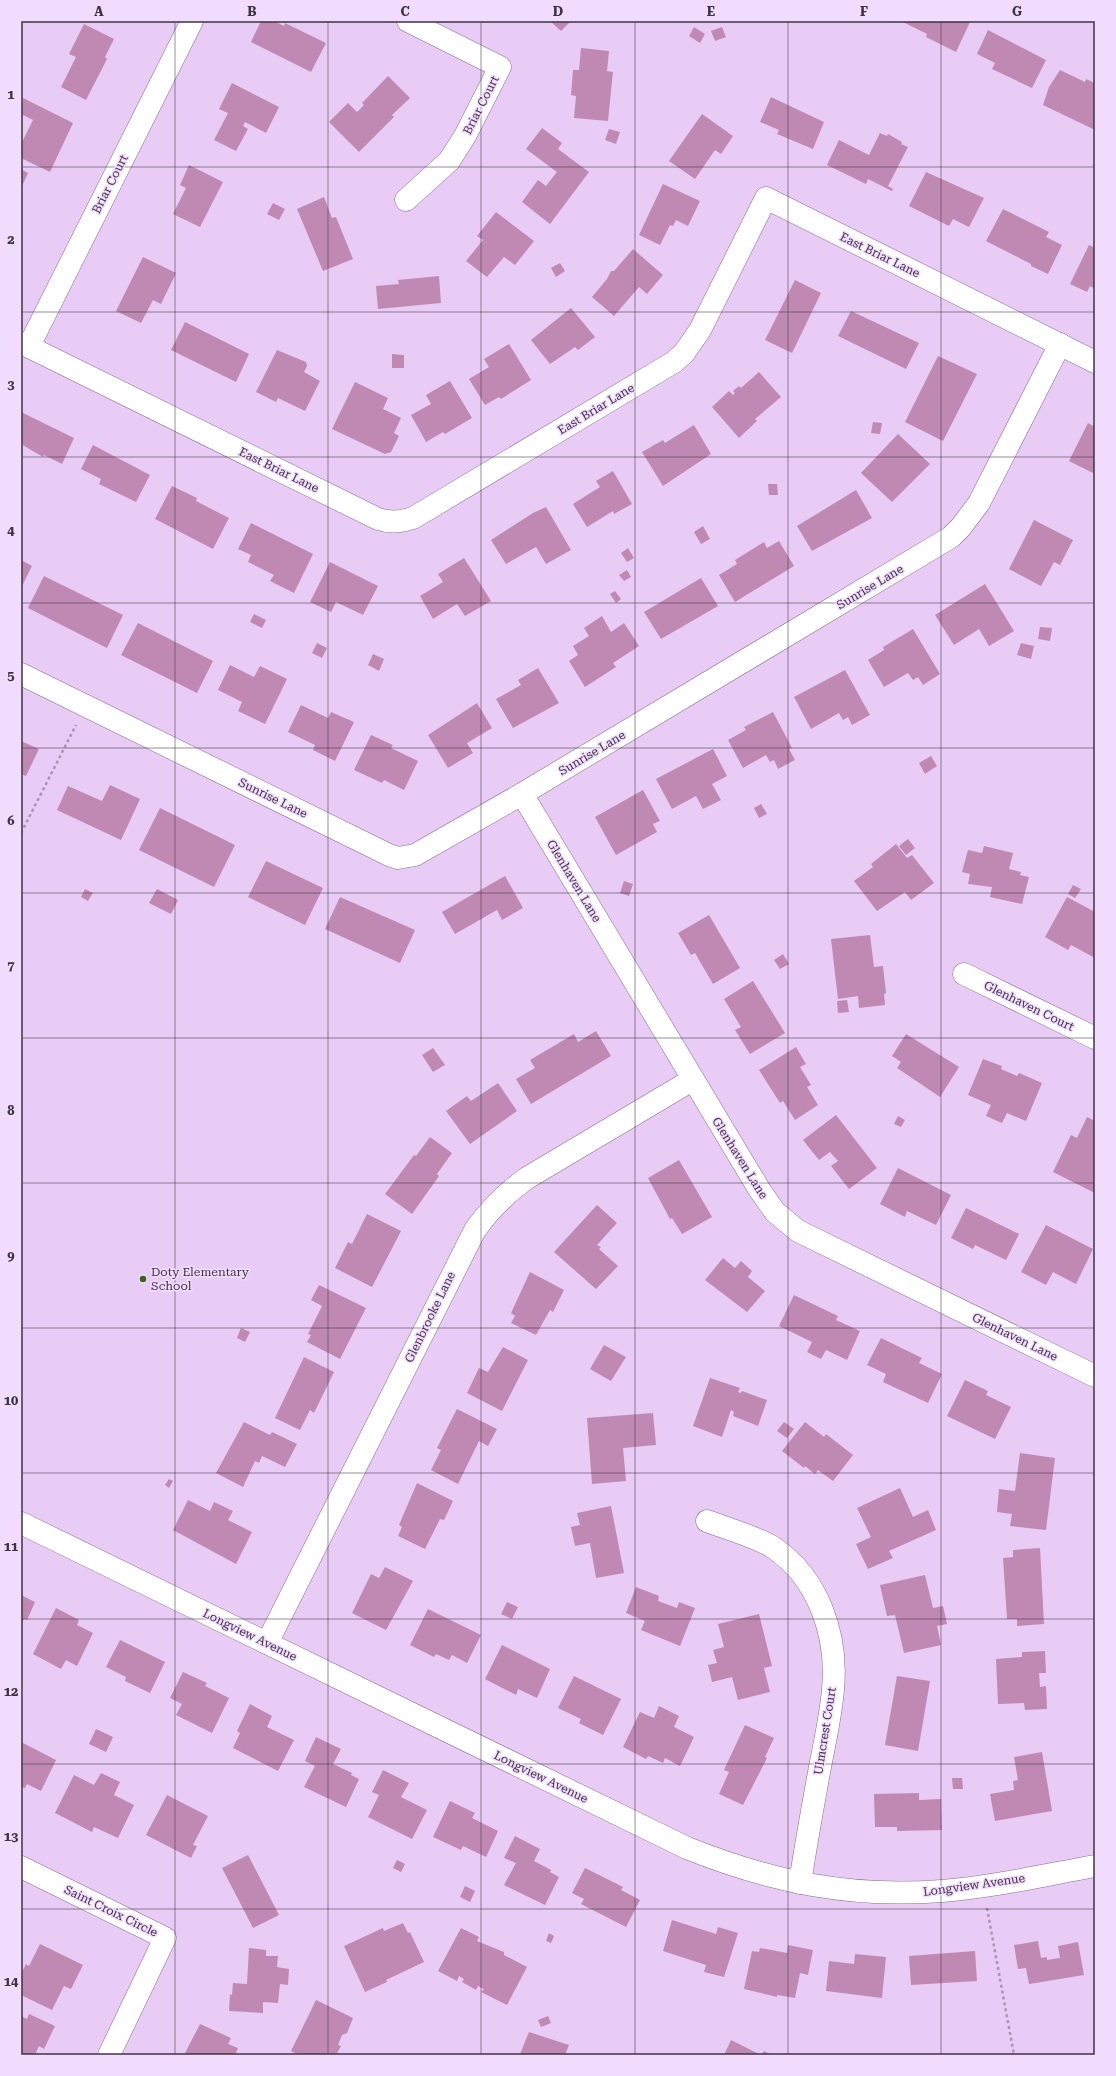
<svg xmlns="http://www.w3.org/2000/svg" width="1116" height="2076" viewBox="0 0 1116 2076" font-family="'Roboto Serif',serif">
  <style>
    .building { fill: #c089b3 }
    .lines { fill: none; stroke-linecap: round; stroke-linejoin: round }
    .minor-casing { stroke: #876d92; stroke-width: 23 }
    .path { stroke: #aa94b4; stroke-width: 2.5; stroke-dasharray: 3 3; stroke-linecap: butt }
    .minor { stroke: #fff; stroke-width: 22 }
    .grid { fill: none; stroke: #3e3343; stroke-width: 1; stroke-opacity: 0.55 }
    .poi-dot { fill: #3a631f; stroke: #f2dcfd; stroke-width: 1.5 }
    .labels { text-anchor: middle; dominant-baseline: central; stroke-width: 3; stroke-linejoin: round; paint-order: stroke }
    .street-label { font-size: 12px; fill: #3e3343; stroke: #f2dcfd }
    .poi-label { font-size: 12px; fill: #3e3343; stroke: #f2dcfd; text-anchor: start }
    .neatline { fill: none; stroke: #3e3343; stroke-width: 1.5 }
    .grid-label { font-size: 13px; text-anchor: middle; font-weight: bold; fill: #3e3343 }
  </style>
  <rect width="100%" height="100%" fill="#e8ccf5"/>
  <!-- building -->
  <g class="building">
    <path d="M261 21H274L284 26 285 23 326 43 311 72 251 42Z"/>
    <path d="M550 21H571L561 31Z"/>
    <path d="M901 21H968L970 22 956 52 926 37 927 34Z"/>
    <path d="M84 24 114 39 105 57 107 59 86 100 61 87 76 57 69 54Z"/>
    <path d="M694 27 705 34 700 43 689 36Z"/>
    <path d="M722 27 726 37 715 41 711 31Z"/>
    <path d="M988 30 1046 60 1032 88 992 69 995 63 977 54Z"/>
    <path d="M581 48 609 51 607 71 613 72 608 121 574 118 576 96 571 95 573 70H579Z"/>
    <path d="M1060 70 1085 82 1086 79 1095 83V130L1043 105 1049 87Z"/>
    <path d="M388 76 410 98 392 115 394 117 359 152 329 122 348 103 357 112 364 105 362 103Z"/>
    <path d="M232 83 279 107 266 133 245 122 243 126 248 129 236 151 214 140 228 113 219 109Z"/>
    <path d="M771 97 824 122 813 149 777 134 779 130 760 122Z"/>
    <path d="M23 98 73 123 50 172 21 158V144L33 120 21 114Z"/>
    <path d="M702 114 733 136 721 154 715 150 695 179 669 161Z"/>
    <path d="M542 128 562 143 558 149 589 172 550 224 522 202 538 180 546 186 557 172 526 149Z"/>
    <path d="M609 129 620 132 616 144 605 140Z"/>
    <path d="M880 133 887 136 888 134 902 142 901 144 908 147 888 186 893 189 892 191 868 179 866 184 827 165 839 140 869 155Z"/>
    <path d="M189 165 223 182 200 227 173 214 186 188 180 185Z"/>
    <path d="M21 169 28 173 22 186 21 185Z"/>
    <path d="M926 172 984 198 969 227 953 219 949 226 909 206Z"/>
    <path d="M663 184 700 201 688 226 676 220 673 226 670 225 660 245 639 235Z"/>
    <path d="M324 197 332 218 336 217 353 259 323 271 297 209Z"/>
    <path d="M273 203 285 209 279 220 267 214Z"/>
    <path d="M1003 209 1049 232 1046 237 1062 245 1048 274 1031 266V264L986 241Z"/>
    <path d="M496 212 534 241 515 265 504 257 487 277 466 261 483 240 477 236Z"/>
    <path d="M1089 245 1095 248V289L1090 286 1087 292 1070 284Z"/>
    <path d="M633 249 663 275 647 294 639 287 614 316 592 297 607 279 611 271H614Z"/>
    <path d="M143 257 176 273 161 304 153 300 141 323 116 311Z"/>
    <path d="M560 263 565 271 556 277 551 268Z"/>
    <path d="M439 276 441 303 378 309 376 286 399 284 398 280Z"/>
    <path d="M795 280 821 293 792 353 765 340Z"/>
    <path d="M571 308 595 337 578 350 575 347 550 364 531 340Z"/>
    <path d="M851 311 919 343 906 369 838 336Z"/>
    <path d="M185 322 249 354 236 382 171 350Z"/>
    <path d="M509 344 531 380 501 399 499 397 485 405 469 379 489 367 484 359Z"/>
    <path d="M277 350 306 362 307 366 304 372 320 381 305 411 278 398 276 402 256 392Z"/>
    <path d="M392 354 404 355V368H392Z"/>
    <path d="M938 356 977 374 943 441 905 422Z"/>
    <path d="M759 372 781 397 755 419 757 421 739 438 712 407 729 391 733 395 735 393 733 391 739 386 741 388Z"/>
    <path d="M450 381 472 418 445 434 443 432 426 442 411 415 431 404 426 395Z"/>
    <path d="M355 382 388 398 383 409 401 418 394 433 399 436 391 452 385 454 332 429Z"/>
    <path d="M21 412 74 438 62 464 44 455 43 457 21 444Z"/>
    <path d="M873 422 882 423 880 434 871 433Z"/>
    <path d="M1088 423 1095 427V474L1069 461Z"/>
    <path d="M694 425 711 454 663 486 642 452 663 440 665 443Z"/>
    <path d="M898 434 930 464 892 502 861 473Z"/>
    <path d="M93 445 150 475 136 502 99 484 101 479 81 469Z"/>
    <path d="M613 471 632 504 614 514 613 511 587 527 573 504 600 487 596 481Z"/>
    <path d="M768 484H777L778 495H769Z"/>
    <path d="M172 486 197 498 196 501 229 518 213 549 155 519Z"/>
    <path d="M856 490 872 518 812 551 797 526Z"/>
    <path d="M546 507 571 550 546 564 536 547 506 564 491 540 533 513Z"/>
    <path d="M1034 520 1073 540 1060 565 1054 562 1041 586 1009 569Z"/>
    <path d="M251 523 313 554 294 593 270 581 274 575 248 562 251 555 238 549Z"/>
    <path d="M703 526 710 539 701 544 694 532Z"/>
    <path d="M779 541 794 566 735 602 719 575 737 564 735 560 764 542 767 548Z"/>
    <path d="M628 548 634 558 627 562 621 553Z"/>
    <path d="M464 558 491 601 465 616 457 604 433 619 420 596 443 582 438 574Z"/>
    <path d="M21 560 32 566 21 588Z"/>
    <path d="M330 562 378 586 363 615 336 602 331 612 310 602Z"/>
    <path d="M627 570 631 577 624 581 619 575Z"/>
    <path d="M44 576 123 615 107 648 28 608Z"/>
    <path d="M701 578 718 606 661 639 644 612Z"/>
    <path d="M985 584 1014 631 989 646 979 629 954 645 935 615Z"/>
    <path d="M615 591 621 599 616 603 610 594Z"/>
    <path d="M254 614 266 620 262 628 250 622Z"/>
    <path d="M602 616 611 632 624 623 639 646 613 663 616 667 585 687 569 661 578 655 573 646 589 636 584 628Z"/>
    <path d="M138 623 213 661 197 693 121 655Z"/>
    <path d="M1040 627 1052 628 1050 641 1038 639Z"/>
    <path d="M913 629 940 674 923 685 918 677 913 680 908 673 884 687 868 660 884 650 883 647Z"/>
    <path d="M317 643 327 648 322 658 312 653Z"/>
    <path d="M1021 643 1034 646 1031 659 1017 655Z"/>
    <path d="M373 654 384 659 379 671 368 665Z"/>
    <path d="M230 665 254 677 260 666 287 679 265 724 238 711 242 702 218 690Z"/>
    <path d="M538 668 559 703 513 728 496 699 521 685 518 680Z"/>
    <path d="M845 670 870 715 852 725 848 717 843 720 839 713 811 729 794 697Z"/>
    <path d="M477 703 492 728 467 743 473 753 448 768 428 735Z"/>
    <path d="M301 705 328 718 331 712 354 722 335 761 313 750 315 745 288 732Z"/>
    <path d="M773 712 792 748 789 749 795 760 778 769 774 760 770 762 766 755 743 768 728 740 746 730 744 727Z"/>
    <path d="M371 735 393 745 391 748 418 761 404 790 384 780 382 783 354 770Z"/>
    <path d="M21 741 39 749 26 776 21 774Z"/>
    <path d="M713 749 727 776 712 784 721 800 703 809 696 796 672 809 656 779Z"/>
    <path d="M931 756 937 766 925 774 919 763Z"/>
    <path d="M110 785 140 799 121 840 57 810 68 786 102 801Z"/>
    <path d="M643 790 660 821 653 824 657 832 616 855 595 817Z"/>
    <path d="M761 804 767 814 759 818 754 808Z"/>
    <path d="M160 808 235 845 214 887 139 850Z"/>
    <path d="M908 839 915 848 906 855 899 846Z"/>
    <path d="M896 844 907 858 912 855 934 883 911 900 905 892 877 911 854 881 873 867 871 864Z"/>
    <path d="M984 846 1013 853 1009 869 1021 872 1020 875 1029 877 1022 904 990 897 992 887 968 884 970 874 962 872 968 850 982 853Z"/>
    <path d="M266 861 323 888 305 925 248 897Z"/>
    <path d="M505 876 523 908 502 920 497 910 455 934 442 912Z"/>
    <path d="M624 881 633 884 629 896 620 893Z"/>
    <path d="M1073 885 1081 889 1075 898 1068 894Z"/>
    <path d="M85 889 93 893 88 901 81 897Z"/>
    <path d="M157 889 178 900 171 914 149 903Z"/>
    <path d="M340 897 415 930 400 963 325 929Z"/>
    <path d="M1067 897 1095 912V958L1071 945 1068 950 1045 937Z"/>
    <path d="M709 915 740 968 713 984 695 953 691 955 678 933Z"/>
    <path d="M870 935 874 967 883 966 886 993 884 994 885 1005 859 1008 858 996 838 999 831 939Z"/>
    <path d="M783 954 789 964 780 969 774 960Z"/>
    <path d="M753 981 785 1033 750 1054 735 1030 741 1027 724 999Z"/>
    <path d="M847 1000 849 1012 838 1013 837 1001Z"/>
    <path d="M596 1031 611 1056 531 1104 516 1079 535 1068 530 1060 574 1034 578 1042Z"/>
    <path d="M906 1034 959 1067 940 1097 897 1068 901 1062 892 1056Z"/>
    <path d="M796 1047 806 1064 800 1067 811 1085 807 1087 818 1105 795 1120 783 1101 780 1103 759 1070Z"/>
    <path d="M433 1048 445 1065 433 1072 422 1055Z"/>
    <path d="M983 1059 1002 1066 1001 1069 1017 1076 1019 1073 1042 1083 1026 1121 1007 1113 1002 1123 986 1116 991 1105 968 1095Z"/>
    <path d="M498 1083 517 1111 470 1144 446 1111 467 1096 471 1101Z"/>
    <path d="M836 1115 877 1168 849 1189 831 1166 838 1161 830 1152 819 1160 803 1140Z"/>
    <path d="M898 1116 905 1120 901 1127 894 1124Z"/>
    <path d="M1087 1117 1095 1121V1193L1053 1172 1071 1135 1077 1138Z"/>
    <path d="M430 1137 452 1153 437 1174 439 1176 412 1214 385 1194 414 1155 416 1156Z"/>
    <path d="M679 1160 712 1217 682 1234 672 1218 670 1219 648 1178Z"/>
    <path d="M898 1168 951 1195 936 1225 907 1211 905 1217 880 1204Z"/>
    <path d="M597 1205 617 1223 597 1245 601 1247 599 1249 618 1266 596 1289 554 1252Z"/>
    <path d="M966 1208 1019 1234 1006 1260 975 1245 973 1249 951 1238Z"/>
    <path d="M367 1214 401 1231 372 1287 335 1268 348 1242 352 1244Z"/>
    <path d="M1046 1225 1093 1249 1076 1284 1053 1272 1046 1285 1021 1272Z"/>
    <path d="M723 1258 735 1268 741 1261 752 1271 748 1277 765 1291 747 1312 705 1280Z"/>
    <path d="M530 1272 564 1290 553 1312 550 1310 536 1335 511 1323 515 1316 511 1313Z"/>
    <path d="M319 1285 366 1308 340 1359 307 1342 311 1335 308 1334 322 1306 311 1300Z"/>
    <path d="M794 1295 838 1316 836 1320 860 1331 847 1360 826 1350 821 1359 807 1352 812 1342 779 1326Z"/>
    <path d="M241 1328 250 1332 245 1342 237 1338Z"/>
    <path d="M881 1338 922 1358 919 1363 942 1374 928 1403 883 1382 886 1374 867 1365Z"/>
    <path d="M604 1345 626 1357 611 1381 590 1369Z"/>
    <path d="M503 1347 528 1360 502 1411 467 1393 479 1368 488 1372Z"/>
    <path d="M304 1357 334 1372 314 1413 310 1410 300 1430 275 1418Z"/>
    <path d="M710 1378 740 1388 738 1392 741 1393 742 1391 767 1400 758 1426 733 1416 734 1412 731 1410 722 1437 693 1426Z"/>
    <path d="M965 1380 988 1391 986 1395 1011 1407 995 1439 947 1416Z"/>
    <path d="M457 1409 497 1429 488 1446 479 1441 458 1484 431 1470 441 1450 437 1448Z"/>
    <path d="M653 1413 656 1445 623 1448 626 1481 592 1484 587 1418Z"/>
    <path d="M244 1422 270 1435 272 1432 297 1444 285 1467 262 1456 259 1463 255 1461 243 1487 216 1473Z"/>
    <path d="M784 1422 794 1429 787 1438 777 1431Z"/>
    <path d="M805 1422 824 1437 826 1434 853 1455 833 1481 818 1470 815 1474 805 1466 804 1468 782 1451Z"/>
    <path d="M1020 1453 1055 1458 1046 1530 1010 1526 1012 1514 997 1512 999 1489 1015 1491Z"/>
    <path d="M169 1479 173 1481 169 1488 165 1485Z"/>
    <path d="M417 1483 453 1501 444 1520 440 1519 425 1549 398 1536 402 1527 399 1525Z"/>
    <path d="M900 1488 913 1517 928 1510 936 1530 889 1551 893 1558 868 1569 856 1544 871 1537 857 1508Z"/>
    <path d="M188 1500 210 1511 214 1502 233 1511 228 1520 252 1532 236 1564 173 1530Z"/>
    <path d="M611 1506 624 1573 596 1578 590 1543 575 1546 571 1527 580 1525 577 1513Z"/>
    <path d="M1040 1548 1044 1624 1017 1626V1619H1007L1003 1558 1013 1557V1550Z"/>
    <path d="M385 1567 413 1581 386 1630 352 1613 371 1574 379 1578Z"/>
    <path d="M925 1575 933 1608 943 1606 947 1624 937 1626 941 1645 904 1653 895 1615 887 1616 880 1585Z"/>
    <path d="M636 1587 659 1596 658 1601 677 1608 679 1602 695 1608 680 1646 641 1630 645 1621 626 1613Z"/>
    <path d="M21 1595 35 1602 27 1620 24 1619 21 1625Z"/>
    <path d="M507 1602 518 1607 512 1619 501 1614Z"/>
    <path d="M56 1608 79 1620 77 1625 93 1633 77 1666 66 1660 61 1669 33 1654Z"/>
    <path d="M428 1609 481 1635 467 1663 452 1655 449 1660 436 1654 434 1657 410 1645Z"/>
    <path d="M759 1614 772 1666 764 1668 770 1692 738 1700 732 1677 712 1682 708 1665 717 1663 713 1650 724 1647 718 1624Z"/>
    <path d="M120 1640 165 1662 150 1693 125 1681 126 1677 106 1667Z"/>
    <path d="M502 1645 550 1669 537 1698 518 1689 516 1695 485 1679Z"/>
    <path d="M1045 1651 1046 1673H1039L1040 1687 1046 1686 1047 1709 1025 1710 1024 1703 998 1704 996 1659 1022 1657V1652Z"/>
    <path d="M183 1672 207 1683 205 1686 229 1698 212 1733 176 1715 182 1704 170 1698Z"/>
    <path d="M574 1676 621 1699 603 1735 579 1723 581 1719 558 1708Z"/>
    <path d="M897 1676 930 1681 918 1751 885 1745Z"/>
    <path d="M250 1704 272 1716 267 1727 294 1740 278 1771 233 1748 240 1733 237 1731Z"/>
    <path d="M659 1706 679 1716 674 1727 694 1737 680 1766 665 1758 663 1763 648 1756 646 1759 623 1747 640 1712 654 1718Z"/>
    <path d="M745 1725 774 1738 765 1757 767 1758 743 1805 719 1794 729 1772 724 1770Z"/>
    <path d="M96 1729 113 1737 106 1752 89 1744Z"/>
    <path d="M316 1737 341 1749 333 1764 352 1773 351 1775 359 1779 346 1807 304 1787 315 1766 305 1761Z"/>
    <path d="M21 1742 56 1760 41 1791 27 1784 25 1788 21 1787Z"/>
    <path d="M1042 1752 1052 1811 995 1821 990 1794 1014 1790 1013 1781 1018 1780 1014 1757Z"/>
    <path d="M383 1770 409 1783 401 1797 427 1810 412 1839 368 1817 379 1795 372 1792Z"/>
    <path d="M101 1773 120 1782 114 1795 134 1805 118 1838 94 1827 92 1832 55 1813 74 1775 94 1785Z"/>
    <path d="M952 1778H962L963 1789H953Z"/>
    <path d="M919 1793V1800L941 1799 942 1830 897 1831V1827H875L874 1794Z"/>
    <path d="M167 1795 208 1816 193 1845 197 1846 191 1858 146 1835Z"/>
    <path d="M450 1801 475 1813 472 1818 498 1831 486 1857 463 1846 461 1850 433 1837Z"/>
    <path d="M515 1836 540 1849 534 1861 551 1870 550 1872 559 1877 545 1905 504 1885 516 1863 504 1858Z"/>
    <path d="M248 1855 279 1915 253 1928 222 1868Z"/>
    <path d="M397 1860 405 1864 401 1872 393 1868Z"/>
    <path d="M585 1868 623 1887 621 1890 640 1900 626 1927 581 1904 584 1899 572 1893Z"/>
    <path d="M465 1886 475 1891 470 1902 460 1897Z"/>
    <path d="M672 1920 716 1934 718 1927 738 1933 724 1977 704 1972 706 1965 663 1951Z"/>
    <path d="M403 1923 408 1933 410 1932 424 1962 386 1980 387 1982 365 1992 344 1946 383 1928 384 1931Z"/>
    <path d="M461 1928 479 1937 477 1941 504 1952V1955L527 1967 507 2005 481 1992 484 1989 478 1986 476 1990 462 1982 464 1979 459 1976 457 1981 438 1971Z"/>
    <path d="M549 1933 554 1936 551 1943 546 1941Z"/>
    <path d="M1038 1941 1041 1958 1047 1957V1960L1060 1958 1058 1946 1078 1942 1084 1975 1029 1984 1026 1968 1018 1969 1014 1945Z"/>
    <path d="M40 1944 83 1965 71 1989 64 1986 52 2010 21 1995V1974L26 1964 29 1966Z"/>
    <path d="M788 1945 813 1950 808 1975 800 1973 795 1998 777 1995V1997L744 1989 752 1951 759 1952 760 1948 787 1953Z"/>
    <path d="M249 1948 266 1950V1956H278L277 1967 289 1969 288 1985 280 1984 278 2003 263 2002V2013L229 2011 230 1994 232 1995 233 1983 247 1984Z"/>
    <path d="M975 1951 977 1981 911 1985 909 1956Z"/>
    <path d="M855 1954 886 1957 882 1998 826 1991 829 1961 854 1964Z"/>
    <path d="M316 2000 353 2018 347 2033 342 2035 338 2045 341 2046 336 2055H299L291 2051Z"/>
    <path d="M29 2014 55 2026 44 2049 39 2046 35 2055H21V2016L27 2019Z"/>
    <path d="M548 2016 551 2023 541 2027 538 2020Z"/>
    <path d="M200 2024 231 2038 228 2044 238 2048 235 2055H184Z"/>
    <path d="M529 2032 569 2045 565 2055 520 2054Z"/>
    <path d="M731 2040 761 2055 764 2051 772 2055H724Z"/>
  </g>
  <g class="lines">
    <defs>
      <g id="minor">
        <path d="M406 200 449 161 465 136 500 67 408 21"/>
        <path d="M21 343 378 519C391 523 400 522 413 518L674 362 684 353 700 330 766 198 1095 362"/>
        <path d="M29 346 192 21"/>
        <path d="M21 674 389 855 398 858 415 855 522 794 951 537 961 527 979 503 1060 344"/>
        <path d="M522 794 759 1189 775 1212 798 1231 1095 1376"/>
        <path d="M964 974 1095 1038"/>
        <path d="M707 1521C725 1528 760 1538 774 1548 819 1579 838 1636 833 1689 831 1715 825 1741 820 1767 813 1805 806 1844 800 1883"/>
        <path d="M21 1523 687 1848C772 1882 850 1898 942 1891 993 1887 1045 1875 1095 1866"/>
        <path d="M267 1643 475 1230C490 1209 506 1193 527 1178L692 1080"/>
        <path d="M21 1867 165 1938 109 2055"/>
      </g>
    </defs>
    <!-- minor casing -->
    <use href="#minor" class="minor-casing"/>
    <!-- path -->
    <g class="path">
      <path d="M21 833 76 725"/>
      <path d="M987 1908 1014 2055"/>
    </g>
    <!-- minor -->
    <use href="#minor" class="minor"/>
  </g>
  <!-- grid -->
  <path class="grid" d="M175 21V2055M328 21V2055M481 21V2055M635 21V2055M788 21V2055M941 21V2055M21 167H1095M21 312H1095M21 457H1095M21 603H1095M21 748H1095M21 893H1095M21 1038H1095M21 1183H1095M21 1328H1095M21 1473H1095M21 1619H1095M21 1764H1095M21 1909H1095"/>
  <!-- markers -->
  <circle class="poi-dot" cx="143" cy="1279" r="4"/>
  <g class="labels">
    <!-- street labels -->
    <g class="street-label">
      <text transform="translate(481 105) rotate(-63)">Briar Court</text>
      <text transform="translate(110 184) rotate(-63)">Briar Court</text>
      <text transform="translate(880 255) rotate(26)">East Briar Lane</text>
      <text transform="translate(596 409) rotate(-31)">East Briar Lane</text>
      <text transform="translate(279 470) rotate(26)">East Briar Lane</text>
      <text transform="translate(870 587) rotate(-31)">Sunrise Lane</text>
      <text transform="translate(592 753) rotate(-31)">Sunrise Lane</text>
      <text transform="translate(273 798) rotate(26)">Sunrise Lane</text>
      <text transform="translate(574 881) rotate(59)">Glenhaven Lane</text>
      <text transform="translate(1029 1006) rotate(26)">Glenhaven Court</text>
      <text transform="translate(740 1158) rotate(58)">Glenhaven Lane</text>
      <text transform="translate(430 1317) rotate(-64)">Glenbrooke Lane</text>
      <text transform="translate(1015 1337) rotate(26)">Glenhaven Lane</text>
      <text transform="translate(250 1635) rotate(26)">Longview Avenue</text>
      <text transform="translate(825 1731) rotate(-81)">Ulmcrest Court</text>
      <text transform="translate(541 1777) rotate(26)">Longview Avenue</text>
      <text transform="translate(974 1885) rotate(-8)">Longview Avenue</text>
      <text transform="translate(111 1911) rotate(26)">Saint Croix Circle</text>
    </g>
    <!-- poi labels -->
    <g class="poi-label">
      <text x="151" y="1272">Doty Elementary<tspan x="151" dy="14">School</tspan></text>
    </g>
  </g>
  <!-- border -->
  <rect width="1116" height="2076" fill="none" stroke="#f2dcfd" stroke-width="44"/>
  <rect x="22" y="22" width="1072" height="2032" class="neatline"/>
  <g class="grid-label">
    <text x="99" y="16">A</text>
    <text x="252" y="16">B</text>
    <text x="405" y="16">C</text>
    <text x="558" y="16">D</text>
    <text x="711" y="16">E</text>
    <text x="864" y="16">F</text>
    <text x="1017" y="16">G</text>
    <text x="11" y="99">1</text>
    <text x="11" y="244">2</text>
    <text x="11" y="389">3</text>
    <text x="11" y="535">4</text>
    <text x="11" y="680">5</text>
    <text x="11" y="825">6</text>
    <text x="11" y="970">7</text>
    <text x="11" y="1115">8</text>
    <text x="11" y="1260">9</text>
    <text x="11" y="1405">10</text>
    <text x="11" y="1551">11</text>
    <text x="11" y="1696">12</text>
    <text x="11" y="1841">13</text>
    <text x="11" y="1986">14</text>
  </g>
</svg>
